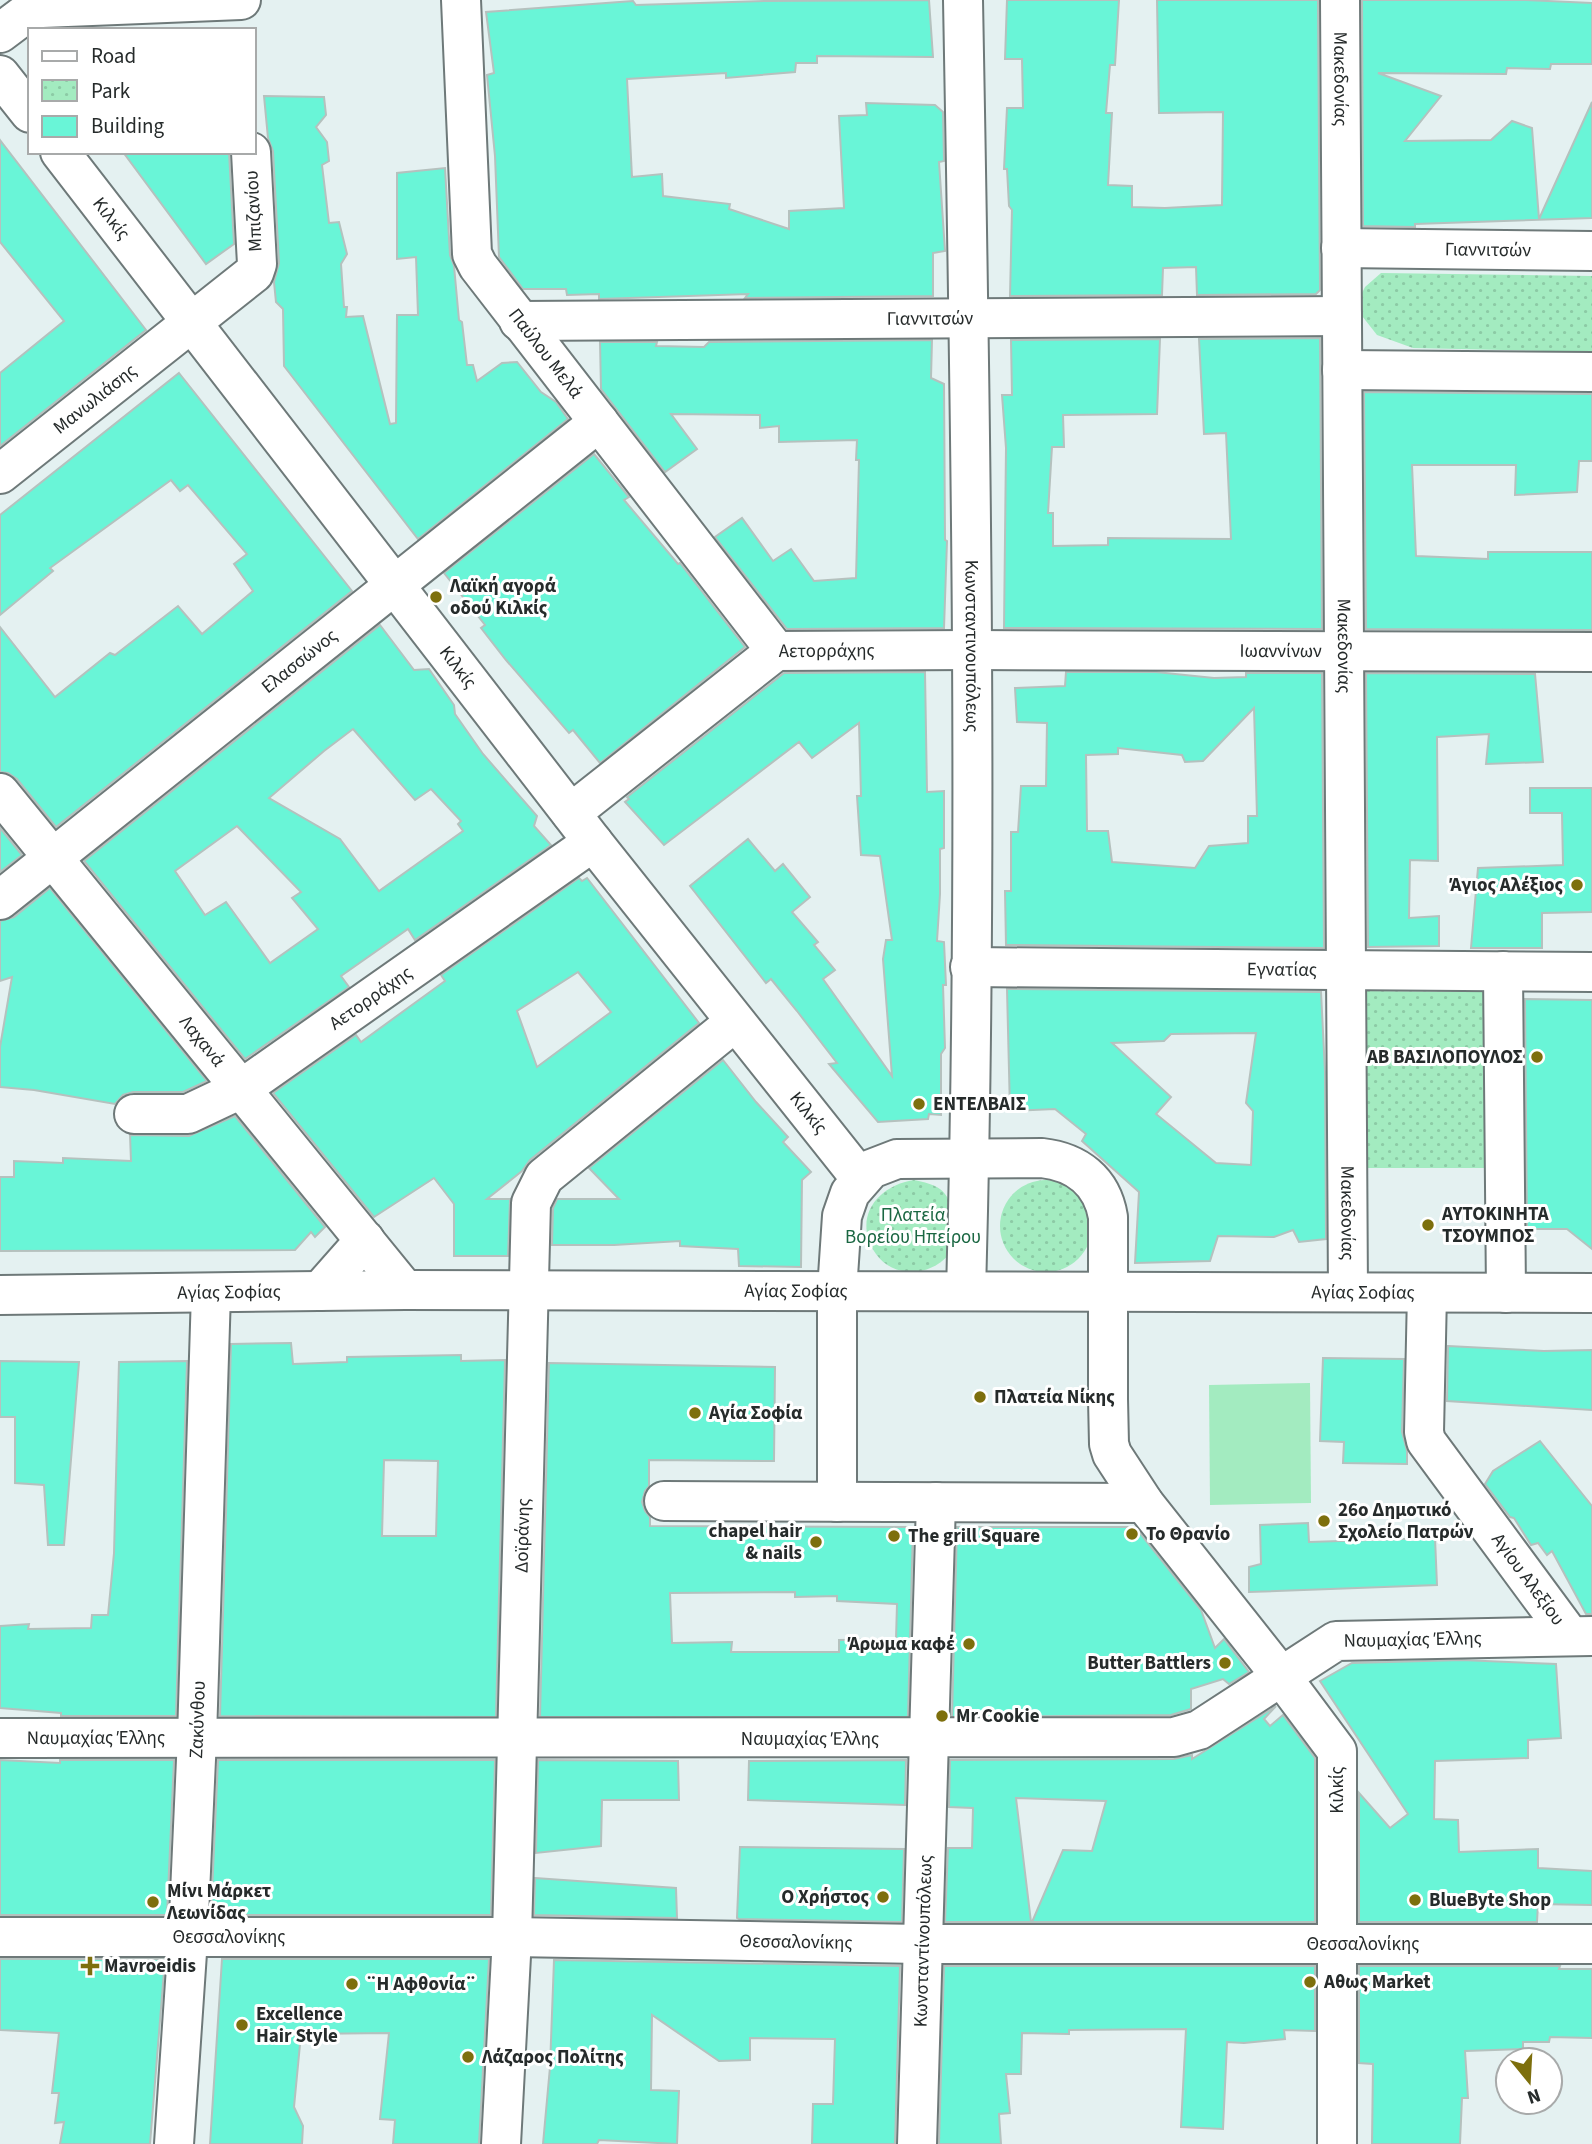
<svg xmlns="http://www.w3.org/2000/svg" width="1592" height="2144" viewBox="0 0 1592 2144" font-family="'Source Sans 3',sans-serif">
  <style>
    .park { fill: url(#park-dots) }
    .pitch { fill: #a3ebc0 }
    .building { fill: #69f5d7; stroke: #b5c1be; stroke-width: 2; fill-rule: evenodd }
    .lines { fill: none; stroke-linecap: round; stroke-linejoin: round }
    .minor-casing { stroke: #6e7979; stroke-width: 42 }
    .major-casing { stroke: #6e7979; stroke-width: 42 }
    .minor { stroke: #fff; stroke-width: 38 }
    .major { stroke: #fff; stroke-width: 38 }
    .poi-dot { fill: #7d6f0d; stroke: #fff; stroke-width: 2.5 }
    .labels { text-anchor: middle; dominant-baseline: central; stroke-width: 6; stroke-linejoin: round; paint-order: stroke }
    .street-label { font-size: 19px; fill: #262b2b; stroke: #fff }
    .poi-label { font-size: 19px; font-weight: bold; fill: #262b2b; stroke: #fff; text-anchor: start }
    .park-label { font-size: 19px; fill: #1a6742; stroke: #fff }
  </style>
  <defs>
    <pattern id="park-dots" width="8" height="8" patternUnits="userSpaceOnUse" patternTransform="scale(1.75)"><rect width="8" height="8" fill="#a3ebc0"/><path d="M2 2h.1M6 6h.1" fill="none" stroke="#8ccaa5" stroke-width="1.8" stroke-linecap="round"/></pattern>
  </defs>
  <rect width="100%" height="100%" fill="#e4f1f1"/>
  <!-- park -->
  <g class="park">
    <path d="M1381 273 1592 276V352L1413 348 1377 335 1355 307 1365 287Z"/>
    <path d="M1366 991 1491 992 1490 1168H1366Z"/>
    <path d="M914 1180C947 1186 951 1196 954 1227 954 1234 956 1242 953 1248 938 1276 895 1281 876 1254 852 1219 876 1186 914 1180Z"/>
    <circle cx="1046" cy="1226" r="46"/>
  </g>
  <!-- pitch -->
  <path class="pitch" d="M1310 1383 1311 1503 1210 1505 1209 1385Z"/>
  <!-- building -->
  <g class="building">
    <path d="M929 0 933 57 817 56V63H796L795 72 726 78V73L627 79 632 177 662 174 663 196 730 204 729 209 789 229V211L844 208 839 116 867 115 866 103 935 105 943 112 944 161 939 162 945 251 933 253V296L745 298 748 294 599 299V294L567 295 566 289H523L499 257 495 156 487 75 494 73 486 12 633 1 636 5 764 1Z"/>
    <path d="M1007 0H1119L1115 65H1110L1106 113H1112L1108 185 1132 186V207L1165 208 1222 205 1223 112 1159 113 1157 0H1318L1320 290 1316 294 1197 295 1196 267 1163 268 1162 295 1010 296 1012 210 1009 206 1007 169H1004L1007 108H1023L1022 59H1005Z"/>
    <path d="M1362 0H1526L1592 3V64H1551L1550 69 1507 68 1506 74 1378 73 1441 96 1405 141 1491 140 1512 121 1532 128 1539 219 1592 102V218L1415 224V227L1363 226Z"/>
    <path d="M264 96 324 97 326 115 316 127 327 142 329 161 322 165 329 223 339 222 347 254 341 264 344 307H347L346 317 363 316 390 424 396 423 397 315H418L416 257 397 259V173L445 168 450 255 454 266 459 320 462 322 467 365H473L477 381 502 363 517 362 541 392 556 402 568 419 418 539 284 366 283 309 276 302 274 282 279 263 273 151 268 138Z"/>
    <path d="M0 140 146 330 0 446V373L64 321 0 242Z"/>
    <path d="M123 152H229L234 244 206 264Z"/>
    <path d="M1320 338 1322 629 1004 628 1006 448 1002 395H1012L1011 340 1160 339 1157 414 1063 415 1064 447H1052L1048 513H1053V546L1108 545V538L1231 539 1226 433 1204 434 1199 339Z"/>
    <path d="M932 340 931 378 944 384 945 540 947 541 944 628 787 629 715 537 742 518 773 561 791 549 814 581 856 578 859 460H856L857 440 779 442V426L760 428V415L671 414 697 449 665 472 601 389 600 342H657L656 346 704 347 709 342Z"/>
    <path d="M179 373 352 591 56 827 17 779 8 773 0 772V627L55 697 110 653 115 655 178 606 202 634 253 591 234 564 247 554 188 485 180 491 171 480 50 568 53 571 0 615V515Z"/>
    <path d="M1364 392 1592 394V461H1579L1577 492 1515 495 1516 465H1412L1416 556 1488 559V552H1592V630L1366 629Z"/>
    <path d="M594 454 629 497 624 500 678 564 680 563 745 647 600 763 573 730 569 733 506 660 481 628 485 625 444 573Z"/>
    <path d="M380 625 414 670 429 669 454 705 455 714 483 754 537 816 534 826 551 845 415 940 408 929 341 976 349 987 245 1059 84 861ZM353 729 415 800 431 789 461 821 458 824 463 831 379 891 340 839 269 798 324 751ZM237 826 301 892 292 898 318 929 270 963 226 902 205 915 175 871Z"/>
    <path d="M925 672 927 792 944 791V848L940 849V894L937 941 944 942 946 985H943L945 1048 941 1054V1115L929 1114 928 1119 878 1122 829 1064 837 1063 797 1011 771 979 766 983 690 886 748 839 775 871 783 864 810 897 792 912 818 942 814 945 835 970 823 979 892 1076 883 959 886 940H892L880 856 861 855 857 796H861L859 723 812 758 799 742 664 845 625 802 629 799 627 797 784 673Z"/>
    <path d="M1066 672H1156L1214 678 1246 677V673H1322L1324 948 1006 945 1005 891H1011V832H1018L1021 786H1046L1047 723 1017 722 1015 688 1065 686ZM1254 708 1257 816H1248V843L1209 846 1195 868 1112 862 1108 831H1087L1086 755 1118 754V748L1182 755 1185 762 1203 761Z"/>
    <path d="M1366 673 1535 674 1543 762 1486 764 1489 734 1437 737 1438 861 1410 860 1409 918 1439 916V946L1368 947Z"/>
    <path d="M1530 788H1592V912L1542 913V948H1471L1478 868 1563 865 1562 813H1530Z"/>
    <path d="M0 828 22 855 0 872Z"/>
    <path d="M579 878 582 881 587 878 699 1023 530 1160 522 1171 487 1199H510L508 1256H454V1204L434 1178 374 1217 273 1093 356 1035 361 1042 445 981 441 975ZM578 972 611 1012 537 1067 517 1011Z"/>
    <path d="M50 888 207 1081 183 1092H133L123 1095 115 1104 34 1090 0 1087V1047L12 977 0 981V921L14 917Z"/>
    <path d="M1007 989 1321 992 1325 1072 1326 1239 1299 1242 1293 1230 1274 1237 1218 1236 1210 1261 1135 1263 1139 1192 1082 1141 1086 1134 1055 1109 1010 1111ZM1256 1033 1246 1103 1253 1111 1251 1165 1216 1163 1156 1114 1171 1097 1112 1043 1164 1041 1171 1034Z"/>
    <path d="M1525 999 1592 1000V1249L1567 1229H1527Z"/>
    <path d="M723 1060 756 1102 788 1137 783 1142 811 1172 802 1180 801 1267 739 1266 738 1249 680 1246V1241L614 1245H552L553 1208 557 1199H619L589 1168Z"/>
    <path d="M235 1116 325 1227 315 1237 311 1232 295 1250 0 1251V1177H14V1161L63 1163V1158L131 1161 130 1135 189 1136Z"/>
    <path d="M291 1343 293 1364 347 1362V1357L461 1355V1361L505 1360 496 1717 220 1716 231 1344ZM384 1460 438 1461 436 1536H382Z"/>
    <path d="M1448 1346 1544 1351 1592 1350V1410L1447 1401Z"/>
    <path d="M1323 1358 1404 1359 1402 1432 1407 1451V1464L1343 1463 1344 1442 1320 1441Z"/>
    <path d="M0 1361 79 1362 64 1545H48L44 1485 15 1483V1417H0Z"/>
    <path d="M187 1361 176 1716H61V1713L0 1708V1626L29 1624 28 1629 91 1628 92 1615H108L114 1553 119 1362Z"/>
    <path d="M549 1363 775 1367 774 1461 649 1460V1486L645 1491 642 1502 645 1511 650 1517V1526L913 1527 908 1717H540ZM795 1592V1597L837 1596V1601L897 1604 896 1639 839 1640V1652H731L732 1642 672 1643 670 1593Z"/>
    <path d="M1540 1441 1592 1506V1614H1586L1552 1551 1547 1555 1538 1543 1531 1545 1514 1518 1510 1517 1485 1484 1493 1471Z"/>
    <path d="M1308 1523 1309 1542 1435 1538 1437 1585 1249 1592V1567L1261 1564 1260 1525Z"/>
    <path d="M957 1527H1135L1201 1610 1215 1648 1224 1639 1249 1672 1229 1684 1223 1679 1191 1689V1709L1171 1715 952 1717Z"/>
    <path d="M1462 1660 1556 1664 1561 1738 1528 1740V1758L1435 1761 1434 1819 1458 1820 1459 1852 1538 1849V1868L1592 1871V1905L1538 1904 1537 1922H1359V1793L1390 1828 1408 1814 1320 1681 1352 1663Z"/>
    <path d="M1276 1706 1264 1719 1270 1726 1283 1715 1315 1758V1922H1032L1063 1850 1092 1851 1106 1801 1016 1798 1031 1922H945L948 1848H972L973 1808 949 1807 950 1760 1174 1759 1192 1755V1759Z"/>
    <path d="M0 1760 60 1763V1760H174L167 1915H0Z"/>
    <path d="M218 1760H495L491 1915H211Z"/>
    <path d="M538 1760 678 1761 679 1800H602L601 1846 536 1853Z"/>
    <path d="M906 1760 905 1805 748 1800 749 1761Z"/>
    <path d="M740 1847 904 1849 902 1922 739 1919 737 1918Z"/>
    <path d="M535 1878 676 1888 677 1918 534 1915Z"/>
    <path d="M0 1959H165L150 2144H60L64 2122 55 2123 59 2093H52L59 2033 0 2030Z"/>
    <path d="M222 1959H489L479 2144H393L395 2120 380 2119 389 2033 301 2034 294 2107 303 2126 302 2144H210Z"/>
    <path d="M554 1960 900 1966 895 2144H812L813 2104H833L835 2039 750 2038V2060L719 2061 652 2015 651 2090 679 2091 677 2144 599 2140 597 2144H543L550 2067Z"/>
    <path d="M944 1966H1315V2031L1284 2030 1285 2039 1244 2043 1227 2042 1223 2129 1181 2127 1186 2029 1069 2030V2034L1022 2033 1021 2074H1006L1010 2113 999 2114 1001 2144H939Z"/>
    <path d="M1359 1966H1560L1559 1969H1592V2038L1550 2037 1549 2042H1523V2049L1465 2051 1468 2098H1462L1460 2144H1372L1373 2064 1359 2063Z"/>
  </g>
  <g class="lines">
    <defs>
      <g id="minor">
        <path id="s1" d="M461 0 472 254 478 266 776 651"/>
        <path id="s2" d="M1340 0 1348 1292"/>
        <path d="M0 33 24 15 42 8 241 0"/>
        <path d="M0 75 30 113"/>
        <path id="s3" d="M60 152 593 842 861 1179"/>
        <path id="s4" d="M1341 248 1592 251"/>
        <path id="s5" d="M519 321 1342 316"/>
        <path d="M1342 370 1592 372"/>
        <path id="s6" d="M0 474 254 273 257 264 251 152"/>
        <path id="s7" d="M0 793 405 1290"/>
        <path id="s8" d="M571 813 776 651 971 650 1592 652"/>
        <path id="s9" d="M0 900 599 422"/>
        <path id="s10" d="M970 967 1592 972"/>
        <path d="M1503 971 1506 1293"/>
        <path id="s11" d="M134 1114H188L241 1089 593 842"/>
        <path d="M320 1291 365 1240"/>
        <path id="s12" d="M1427 1293 1424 1432 1426 1441 1570 1636"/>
        <path d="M664 1501 1144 1503"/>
        <path d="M837 1502V1291L842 1216 850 1193 871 1169 897 1159 1042 1158C1077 1162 1102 1181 1108 1217V1399L1109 1444 1112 1454 1144 1503 1281 1676 1337 1751V2144"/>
        <path id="s13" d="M0 1738C391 1737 782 1741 1174 1737L1199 1730 1336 1641 1592 1636"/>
        <path id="s14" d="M0 1937H512L921 1944H1592"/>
        <path id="s15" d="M174 2144 188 1938 197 1737 211 1293"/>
        <path id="s16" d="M501 2144 512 1937 531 1203 544 1177 735 1022"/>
        <path id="s17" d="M917 2144 936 1502"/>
      </g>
      <g id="major">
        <path id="s18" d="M963 0C971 430 978 861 966 1291"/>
        <path id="s19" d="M0 1295 405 1290 1592 1293"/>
      </g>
    </defs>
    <!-- minor casing -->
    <use href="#minor" class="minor-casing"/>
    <!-- major casing -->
    <use href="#major" class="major-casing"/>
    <!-- minor -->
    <use href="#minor" class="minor"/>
    <!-- major -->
    <use href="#major" class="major"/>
  </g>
  <!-- markers -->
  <g class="poi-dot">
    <circle cx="436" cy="597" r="7"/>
    <circle cx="1577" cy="885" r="7"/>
    <circle cx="1537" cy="1057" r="7"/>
    <circle cx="919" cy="1104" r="7"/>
    <circle cx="1428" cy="1225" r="7"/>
    <circle cx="980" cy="1397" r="7"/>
    <circle cx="695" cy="1413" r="7"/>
    <circle cx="1324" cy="1521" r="7"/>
    <circle cx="1132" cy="1534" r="7"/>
    <circle cx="894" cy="1536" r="7"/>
    <circle cx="816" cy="1542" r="7"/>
    <circle cx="969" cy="1644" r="7"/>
    <circle cx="1225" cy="1663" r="7"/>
    <circle cx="942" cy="1716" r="7"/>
    <circle cx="883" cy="1897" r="7"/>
    <circle cx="1415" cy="1900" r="7"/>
    <circle cx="153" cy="1902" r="7"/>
    <path d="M86.5 1955.5h7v7h7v7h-7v7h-7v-7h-7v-7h7z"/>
    <circle cx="1310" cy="1982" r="7"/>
    <circle cx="352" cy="1984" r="7"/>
    <circle cx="242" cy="2025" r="7"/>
    <circle cx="468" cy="2057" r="7"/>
  </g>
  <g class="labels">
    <!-- street labels -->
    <g class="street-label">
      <text stroke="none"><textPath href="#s2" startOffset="79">Μακεδονίας</textPath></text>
      <text transform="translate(254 211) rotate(-93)">Μπιζανίου</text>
      <text stroke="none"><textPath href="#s3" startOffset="84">Κιλκίς</textPath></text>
      <text stroke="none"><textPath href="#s4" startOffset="147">Γιαννιτσών</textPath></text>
      <text stroke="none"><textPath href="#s5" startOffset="411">Γιαννιτσών</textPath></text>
      <text stroke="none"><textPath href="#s1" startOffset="378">Παύλου Μελά</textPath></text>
      <text stroke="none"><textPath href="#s6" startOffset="121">Μανωλιάσης</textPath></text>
      <text stroke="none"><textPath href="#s18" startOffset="646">Κωνσταντινουπόλεως</textPath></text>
      <text stroke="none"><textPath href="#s2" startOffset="646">Μακεδονίας</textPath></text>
      <text stroke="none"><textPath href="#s8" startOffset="766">Ιωαννίνων</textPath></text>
      <text stroke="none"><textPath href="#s8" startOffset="312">Αετορράχης</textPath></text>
      <text stroke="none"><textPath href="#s9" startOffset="383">Ελασσώνος</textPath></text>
      <text stroke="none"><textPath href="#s3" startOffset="651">Κιλκίς</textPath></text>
      <text stroke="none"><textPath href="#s10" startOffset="312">Εγνατίας</textPath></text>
      <text stroke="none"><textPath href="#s11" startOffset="271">Αετορράχης</textPath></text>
      <text stroke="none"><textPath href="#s7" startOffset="320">Λαχανά</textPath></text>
      <text stroke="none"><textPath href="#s3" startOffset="1218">Κιλκίς</textPath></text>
      <text stroke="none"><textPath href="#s2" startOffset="1213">Μακεδονίας</textPath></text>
      <text stroke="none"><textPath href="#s19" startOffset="796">Αγίας Σοφίας</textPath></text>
      <text stroke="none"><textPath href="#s19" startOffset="1363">Αγίας Σοφίας</textPath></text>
      <text stroke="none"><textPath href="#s19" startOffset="229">Αγίας Σοφίας</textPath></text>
      <text stroke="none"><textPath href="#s16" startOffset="609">Δοϊράνης</textPath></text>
      <text stroke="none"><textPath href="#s12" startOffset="320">Αγίου Αλεξίου</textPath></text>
      <text stroke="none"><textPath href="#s13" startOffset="1440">Ναυμαχίας Έλλης</textPath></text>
      <text stroke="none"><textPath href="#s15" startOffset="425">Ζακύνθου</textPath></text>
      <text stroke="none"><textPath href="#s13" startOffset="96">Ναυμαχίας Έλλης</textPath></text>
      <text stroke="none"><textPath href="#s13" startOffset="810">Ναυμαχίας Έλλης</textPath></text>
      <text transform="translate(1337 1790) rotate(-90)">Κιλκίς</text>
      <text stroke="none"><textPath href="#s14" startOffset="229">Θεσσαλονίκης</textPath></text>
      <text stroke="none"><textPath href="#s14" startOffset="796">Θεσσαλονίκης</textPath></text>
      <text stroke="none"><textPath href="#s17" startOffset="203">Κωνσταντίνουπόλεως</textPath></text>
      <text stroke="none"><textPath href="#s14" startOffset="1363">Θεσσαλονίκης</textPath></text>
    </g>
    <!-- poi labels -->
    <g class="poi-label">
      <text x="450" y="586">Λαϊκή αγορά<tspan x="450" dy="22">οδού Κιλκίς</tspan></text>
      <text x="1563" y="885" text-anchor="end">Άγιος Αλέξιος</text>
      <text x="1523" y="1057" text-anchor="end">ΑΒ ΒΑΣΙΛΟΠΟΥΛΟΣ</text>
      <text x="933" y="1104">ΕΝΤΕΛΒΑΙΣ</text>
      <text x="1442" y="1214">ΑΥΤΟΚΙΝΗΤΑ<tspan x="1442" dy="22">ΤΣΟΥΜΠΟΣ</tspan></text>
      <text x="994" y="1397">Πλατεία Νίκης</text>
      <text x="709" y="1413">Αγία Σοφία</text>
      <text x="1338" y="1510">26ο Δημοτικό<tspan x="1338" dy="22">Σχολείο Πατρών</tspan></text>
      <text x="802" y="1531" text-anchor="end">chapel hair<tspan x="802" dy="22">&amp; nails</tspan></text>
      <text x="1146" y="1534">Το Θρανίο</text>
      <text x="908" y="1536">The grill Square</text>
      <text x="955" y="1644" text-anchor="end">Άρωμα καφέ</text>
      <text x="1211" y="1663" text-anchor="end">Butter Battlers</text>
      <text x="956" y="1716">Mr Cookie</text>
      <text x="167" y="1891">Μίνι Μάρκετ<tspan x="167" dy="22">Λεωνίδας</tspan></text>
      <text x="869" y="1897" text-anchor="end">Ο Χρήστος</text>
      <text x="1429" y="1900">BlueByte Shop</text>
      <text x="104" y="1966">Mavroeidis</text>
      <text x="1324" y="1982">Αθως Market</text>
      <text x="366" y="1984">¨Η Αφθονία¨</text>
      <text x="256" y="2014">Excellence<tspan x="256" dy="22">Hair Style</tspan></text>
      <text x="482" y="2057">Λάζαρος Πολίτης</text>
    </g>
    <!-- park labels -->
    <g class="park-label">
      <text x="913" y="1215">Πλατεία<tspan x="913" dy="22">Βορείου Ηπείρου</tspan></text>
    </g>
  </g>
  <!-- legend -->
  <rect x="28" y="28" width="228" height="126" fill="#ffffff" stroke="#a8aaaa" stroke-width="2"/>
  <rect x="42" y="51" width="35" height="10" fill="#ffffff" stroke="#a8aaaa" stroke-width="2"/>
  <text x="91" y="63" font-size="21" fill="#262b2b">Road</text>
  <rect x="42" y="80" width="35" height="21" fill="url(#park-dots)" stroke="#a8aaaa" stroke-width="2"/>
  <text x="91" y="98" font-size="21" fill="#262b2b">Park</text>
  <rect x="42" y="116" width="35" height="21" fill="#69f5d7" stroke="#a8aaaa" stroke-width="2"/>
  <text x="91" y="133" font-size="21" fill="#262b2b">Building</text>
  <!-- north arrow -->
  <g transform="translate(1529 2081) rotate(162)"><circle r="33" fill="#ffffff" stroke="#a8aaaa" stroke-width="2"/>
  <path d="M0-5L12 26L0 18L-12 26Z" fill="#7d6f0d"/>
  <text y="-10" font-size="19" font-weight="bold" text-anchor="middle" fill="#262b2b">N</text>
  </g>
</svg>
